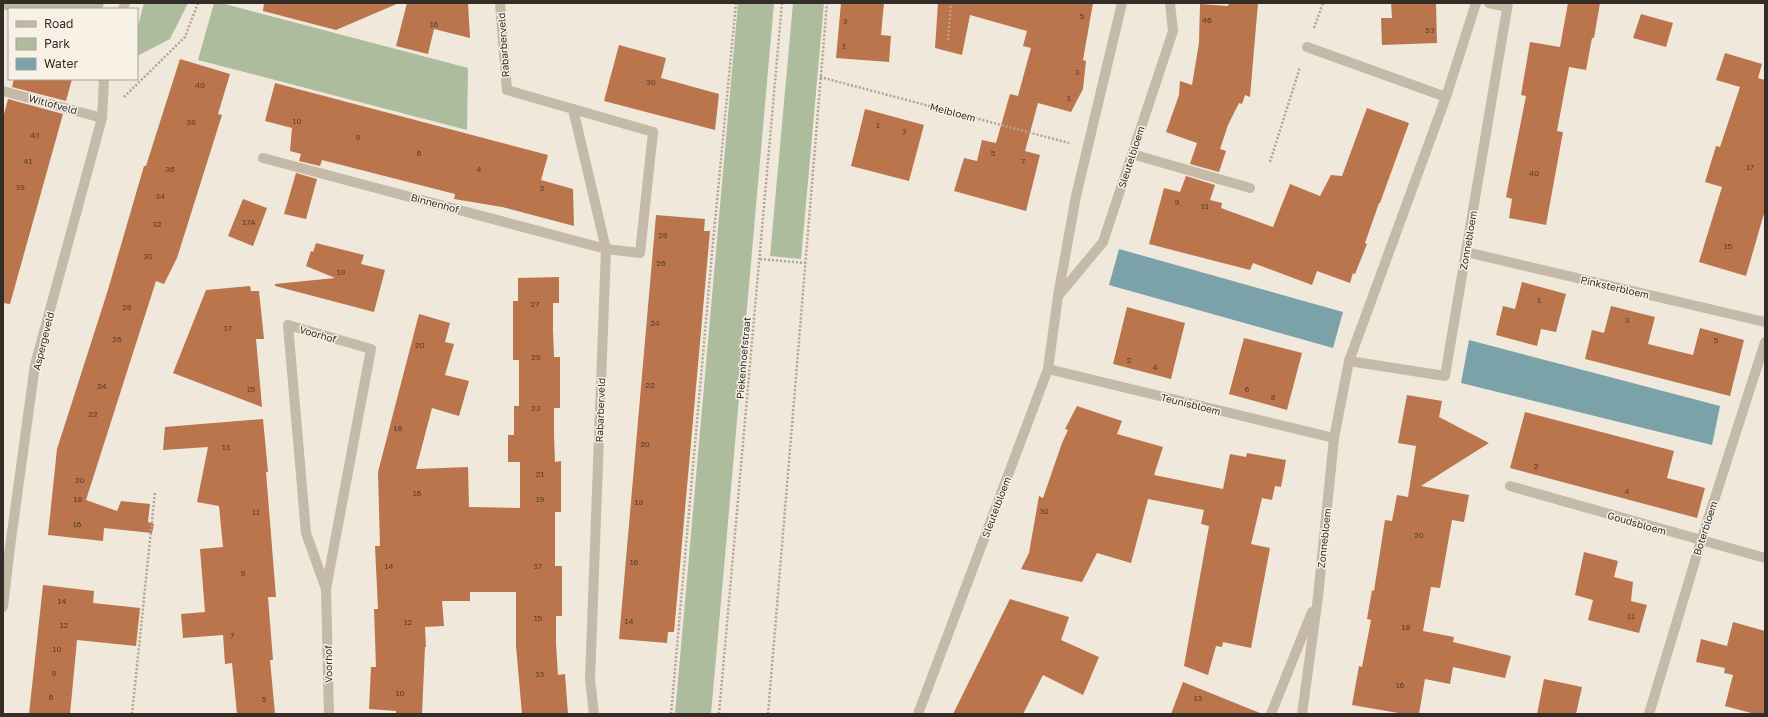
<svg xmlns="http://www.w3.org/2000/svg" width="1768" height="717" viewBox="0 0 1768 717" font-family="'Golos Text',sans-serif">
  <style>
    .green { fill: #adbc9c }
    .water { fill: #7ca2a9 }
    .building { fill: #ba754d }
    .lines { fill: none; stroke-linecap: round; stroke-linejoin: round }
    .path { stroke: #b1a392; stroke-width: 2.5; stroke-dasharray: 2 2; stroke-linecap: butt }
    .service { stroke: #c5b9a8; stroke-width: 10 }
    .minor { stroke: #c5b9a8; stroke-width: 10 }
    .labels { text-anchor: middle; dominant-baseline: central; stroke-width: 3; stroke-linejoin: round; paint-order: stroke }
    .number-label { font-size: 8px; fill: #553e30 }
    .street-label { font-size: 10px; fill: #332c27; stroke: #f7f1e6 }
  </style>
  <rect width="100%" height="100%" fill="#efe8db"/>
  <!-- green -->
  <g class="green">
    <path d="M3 3H104L102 9H9V11L3 9Z"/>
    <path d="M144 3H188L170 39 137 56V30Z"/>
    <path d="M214 3H221L468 68 467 130 198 60Z"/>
    <path d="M738 3H774L711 714H675Z"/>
    <path d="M793 3H824L801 259 770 256Z"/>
  </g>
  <!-- water -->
  <g class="water">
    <path d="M1119 249 1343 312 1333 348 1109 285Z"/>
    <path d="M1469 340 1720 406 1712 445 1461 383Z"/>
  </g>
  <!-- building -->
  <g class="building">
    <path d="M264 3H399L336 30 263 11Z"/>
    <path d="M407 3H468L470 38 434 29 428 54 396 46Z"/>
    <path d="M841 3H884L881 35 891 36 889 62 836 58Z"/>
    <path d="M938 3H1093L1083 60 1086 61 1083 89 1071 112 1038 103 1025 151 1040 155 1026 211 954 191 964 158 977 161 982 140 996 143 1010 94 1018 96 1031 48 1023 46 1027 31 970 15 962 55 935 48Z"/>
    <path d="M1229 3H1258L1250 97 1245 95 1242 104 1239 103 1228 125 1220 149 1226 151 1219 172 1190 164 1197 143 1166 132 1179 95 1180 81 1192 85 1199 43 1200 4 1228 6Z"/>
    <path d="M1391 3H1436L1437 43 1382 45 1381 18H1392Z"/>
    <path d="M1568 3H1600L1594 38H1592L1586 70 1569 67 1557 131 1563 132 1546 225 1509 218 1512 199 1506 197 1526 96 1521 95 1530 42 1560 47Z"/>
    <path d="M1641 14 1673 23 1666 47 1633 38Z"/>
    <path d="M619 45 666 58 661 78 719 94 715 130 604 101Z"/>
    <path d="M1725 53 1762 64 1758 78 1765 80V210L1746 276 1699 262 1722 187 1705 182 1716 146 1720 147 1740 87 1716 80Z"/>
    <path d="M180 59 230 74 218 114 222 115 177 258 164 284 156 281 86 500 117 511 121 501 150 504 148 522 154 524 152 533 104 528 103 541 48 535 57 449 107 293 144 166H146Z"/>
    <path d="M14 79H72L66 101 12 87Z"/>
    <path d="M275 83 548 155 541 180 573 189 574 226 502 207 454 199 455 194 322 160 320 166 299 161 301 154 290 151 292 128 265 121Z"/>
    <path d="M8 99 63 114 10 304 3 303V118Z"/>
    <path d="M1367 108 1409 123 1380 203H1379L1365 243 1367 244 1355 274 1353 273 1350 283 1317 271 1312 285 1253 263 1250 270 1149 244 1164 188 1180 192 1186 176 1215 185 1210 200 1222 203 1221 208 1273 227 1290 184 1320 196 1331 175 1342 176Z"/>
    <path d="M865 109 924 125 909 181 851 166Z"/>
    <path d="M296 173 317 179 306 219 284 214Z"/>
    <path d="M243 199 267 208 253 246 228 236Z"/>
    <path d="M656 215 705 219 704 231H710L674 632H668L667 643 619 639Z"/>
    <path d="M316 243 364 255 361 264 385 270 374 312 275 286V284L335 278 306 266 311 251 313 252Z"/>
    <path d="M559 277V303H553V330L554 357H560V408H554V435L555 462 561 461V512H555V566H562V616H556V644L558 675 565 674 568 714H522L516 646V592H470V601H442L444 626 425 627 426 647H425L422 714H396V711L369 709 371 667H376L374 609H378L375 546H380L378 472 419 314 450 323 445 342 454 344 445 375 469 381 459 416 432 408 416 469 468 467 469 507 520 508V462H508V435H514V406H519V360H513V301H518V278Z"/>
    <path d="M1522 282 1566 294 1556 332 1541 329 1537 346 1496 335 1503 306 1515 309Z"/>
    <path d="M250 286 251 291H259L264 339H256L262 407 173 373 206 290Z"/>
    <path d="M1611 306 1655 317 1648 344 1693 355 1700 328 1744 340 1730 396 1585 359 1592 330 1604 333Z"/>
    <path d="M1127 307 1185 323 1171 379 1113 364Z"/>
    <path d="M1244 338 1302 353 1287 410 1229 394Z"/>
    <path d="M1407 395 1442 401 1439 417 1489 443 1421 486 1469 495 1464 522 1452 520 1440 588 1431 587 1423 631 1454 637 1453 642 1511 656 1505 678 1453 667 1450 684 1425 679 1419 714H1404L1352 705 1359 666 1362 667 1371 620 1367 619 1372 590 1374 591 1385 520 1392 521 1397 495 1408 497 1416 446 1398 443Z"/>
    <path d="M1077 406 1122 421 1117 434 1163 447 1154 475 1223 489 1230 454 1246 457 1247 453 1286 460 1281 487 1275 486 1272 500 1262 498 1251 544 1270 548 1251 648 1223 642 1222 647 1216 646 1208 675 1184 666 1209 526 1201 524 1204 510 1148 499 1131 563 1097 553 1082 582 1021 569 1029 553 1039 496 1043 498 1062 443 1068 430 1065 429Z"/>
    <path d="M1525 412 1674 451 1667 478 1705 488 1697 518 1510 468Z"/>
    <path d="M263 419 268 472H266L276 597H268L273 660H270L275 714H237L232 663 225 664 223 635 183 638 181 614 205 612 200 549 223 547 219 506 197 502 208 447 163 450 165 427Z"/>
    <path d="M1584 552 1618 561 1614 577 1633 582 1631 601 1647 605 1639 633 1588 620 1593 600 1575 595Z"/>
    <path d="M43 585 94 591 93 603 140 608 136 646 77 640 70 714H29Z"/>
    <path d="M1010 599 1069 617 1061 640 1099 657 1083 695 1043 675 1023 714H953Z"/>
    <path d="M1733 622 1765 631V714H1755L1725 706 1733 675 1724 673 1725 668 1696 662 1701 639 1727 646Z"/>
    <path d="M1544 679 1582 687 1576 714H1537Z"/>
    <path d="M1183 682 1260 713V714H1171Z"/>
  </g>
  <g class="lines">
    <!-- path -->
    <g class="path">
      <path d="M1314 28 1323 3"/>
      <path d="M948 40 951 3"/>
      <path d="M820 77 1069 143"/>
      <path d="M124 97 185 37 198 3"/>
      <path d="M1270 162 1300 67"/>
      <path d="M760 259 805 263"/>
      <path d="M132 714 155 492"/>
      <path d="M671 714 712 253 736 3"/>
      <path d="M719 714 782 3"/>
      <path d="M768 714 827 3"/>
    </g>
    <!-- service -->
    <g class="service">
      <path d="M1307 47 1446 97"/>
      <path d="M606 249 640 253 653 132"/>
    </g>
    <!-- minor -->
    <g class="minor">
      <path d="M500 3 507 90 653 132"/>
      <path d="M1489 3 1507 7"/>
      <path d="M123 9 125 3"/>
      <path d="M3 91 102 118"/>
      <path d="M573 109 606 249 590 679 594 714"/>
      <path d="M1132 154 1250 188"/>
      <path d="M263 158 606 249"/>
      <path d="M1466 252 1765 322"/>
      <path d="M1059 295 1103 242 1173 31 1170 3"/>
      <path d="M1349 361 1445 376 1508 3"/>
      <path d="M1048 369 1334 438"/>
      <path d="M1510 486 1765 558"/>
      <path d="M326 589 306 533 288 325 371 349 326 589 329 714"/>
      <path d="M3 607 10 547 35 365 102 118 104 79"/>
      <path d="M918 714 1048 369 1058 296 1076 196 1122 3"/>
      <path d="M1271 714 1312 612"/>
      <path d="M1302 714 1318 597 1334 438 1349 361 1446 97 1476 3"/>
      <path d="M1649 714 1701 541 1765 342"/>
    </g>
  </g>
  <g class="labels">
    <!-- number labels -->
    <g class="number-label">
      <text x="1082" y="16">5</text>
      <text x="1207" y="20">46</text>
      <text x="845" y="21">3</text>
      <text x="434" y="24">16</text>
      <text x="1430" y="30">53</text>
      <text x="844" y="46">1</text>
      <text x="1077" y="72">3</text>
      <text x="651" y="82">30</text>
      <text x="200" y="85">40</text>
      <text x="1069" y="98">1</text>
      <text x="297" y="121">10</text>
      <text x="191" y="122">38</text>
      <text x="878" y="125">1</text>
      <text x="904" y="131">3</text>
      <text x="35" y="135">43</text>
      <text x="358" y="137">8</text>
      <text x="419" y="153">6</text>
      <text x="993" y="153">5</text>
      <text x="28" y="161">41</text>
      <text x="1023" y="161">7</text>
      <text x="1750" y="167">17</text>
      <text x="170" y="169">36</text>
      <text x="479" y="169">4</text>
      <text x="1534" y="173">40</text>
      <text x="20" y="187">39</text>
      <text x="542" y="188">2</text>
      <text x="160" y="196">34</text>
      <text x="1177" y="202">9</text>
      <text x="1205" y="206">11</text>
      <text x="249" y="222">17A</text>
      <text x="157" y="224">32</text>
      <text x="663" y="235">28</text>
      <text x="1728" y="246">15</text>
      <text x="148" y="256">30</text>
      <text x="661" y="263">26</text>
      <text x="341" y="272">19</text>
      <text x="1539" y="300">1</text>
      <text x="535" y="304">27</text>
      <text x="127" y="307">28</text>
      <text x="1627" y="320">3</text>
      <text x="655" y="323">24</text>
      <text x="228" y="328">17</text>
      <text x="117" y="339">26</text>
      <text x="1716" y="340">5</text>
      <text x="420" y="345">20</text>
      <text x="536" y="357">25</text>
      <text x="1129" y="360">2</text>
      <text x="1155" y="367">4</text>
      <text x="650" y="385">22</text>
      <text x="102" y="386">24</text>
      <text x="251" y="389">15</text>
      <text x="1247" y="389">6</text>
      <text x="1273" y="397">8</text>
      <text x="536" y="408">23</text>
      <text x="93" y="414">22</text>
      <text x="398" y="428">18</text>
      <text x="645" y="444">20</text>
      <text x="226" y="447">13</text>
      <text x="1536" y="466">2</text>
      <text x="540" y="474">21</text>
      <text x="80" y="480">20</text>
      <text x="1627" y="491">4</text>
      <text x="417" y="493">16</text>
      <text x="78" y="499">18</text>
      <text x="540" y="499">19</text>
      <text x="639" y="502">18</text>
      <text x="1044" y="511">30</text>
      <text x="256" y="512">11</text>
      <text x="77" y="524">16</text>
      <text x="1419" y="535">20</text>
      <text x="634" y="562">16</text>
      <text x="389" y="566">14</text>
      <text x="538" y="566">17</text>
      <text x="243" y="573">9</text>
      <text x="62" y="601">14</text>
      <text x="1631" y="616">11</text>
      <text x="538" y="618">15</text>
      <text x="629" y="621">14</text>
      <text x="408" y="622">12</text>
      <text x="64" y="625">12</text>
      <text x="1406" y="627">18</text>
      <text x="232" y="635">7</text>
      <text x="57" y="649">10</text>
      <text x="54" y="673">8</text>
      <text x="540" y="674">13</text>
      <text x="1400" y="685">16</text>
      <text x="400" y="693">10</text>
      <text x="51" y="697">6</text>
      <text x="1198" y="698">13</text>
      <text x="264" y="699">5</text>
    </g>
    <!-- street labels -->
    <g class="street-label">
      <text transform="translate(503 45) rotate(-94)">Rabarberveld</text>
      <text transform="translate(53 104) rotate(15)">Witlofveld</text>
      <text transform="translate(953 112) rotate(15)">Meibloem</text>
      <text transform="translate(1131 157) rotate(-72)">Sleutelbloem</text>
      <text transform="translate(435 203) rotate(15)">Binnenhof</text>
      <text transform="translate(1468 240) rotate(-80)">Zonnebloem</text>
      <text transform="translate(1615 287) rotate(13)">Pinksterbloem</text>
      <text transform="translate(318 334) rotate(16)">Voorhof</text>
      <text transform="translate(43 341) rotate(-76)">Aspergeveld</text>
      <text transform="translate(743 358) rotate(-85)">Piekenhoefstraat</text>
      <text transform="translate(1191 404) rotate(14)">Teunisbloem</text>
      <text transform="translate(600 410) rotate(-88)">Rabarberveld</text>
      <text transform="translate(996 507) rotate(-69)">Sleutelbloem</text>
      <text transform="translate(1637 523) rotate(16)">Goudsbloem</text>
      <text transform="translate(1705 528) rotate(-72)">Boterbloem</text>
      <text transform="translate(1324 538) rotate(-84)">Zonnebloem</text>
      <text transform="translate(328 664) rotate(-91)">Voorhof</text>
    </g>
  </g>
  <!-- border -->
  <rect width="1768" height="717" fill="none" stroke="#332c27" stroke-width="8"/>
  <!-- legend -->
  <rect x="8" y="8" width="130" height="72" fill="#f7f1e6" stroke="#a9a29a"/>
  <rect x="16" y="21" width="20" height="6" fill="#c5b9a8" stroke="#a9a29a"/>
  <text x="44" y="28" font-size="12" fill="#332c27">Road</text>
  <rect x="16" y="38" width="20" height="12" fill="#adbc9c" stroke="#a9a29a"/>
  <text x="44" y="48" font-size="12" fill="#332c27">Park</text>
  <rect x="16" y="58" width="20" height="12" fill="#7ca2a9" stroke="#a9a29a"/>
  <text x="44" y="68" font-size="12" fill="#332c27">Water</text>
</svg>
